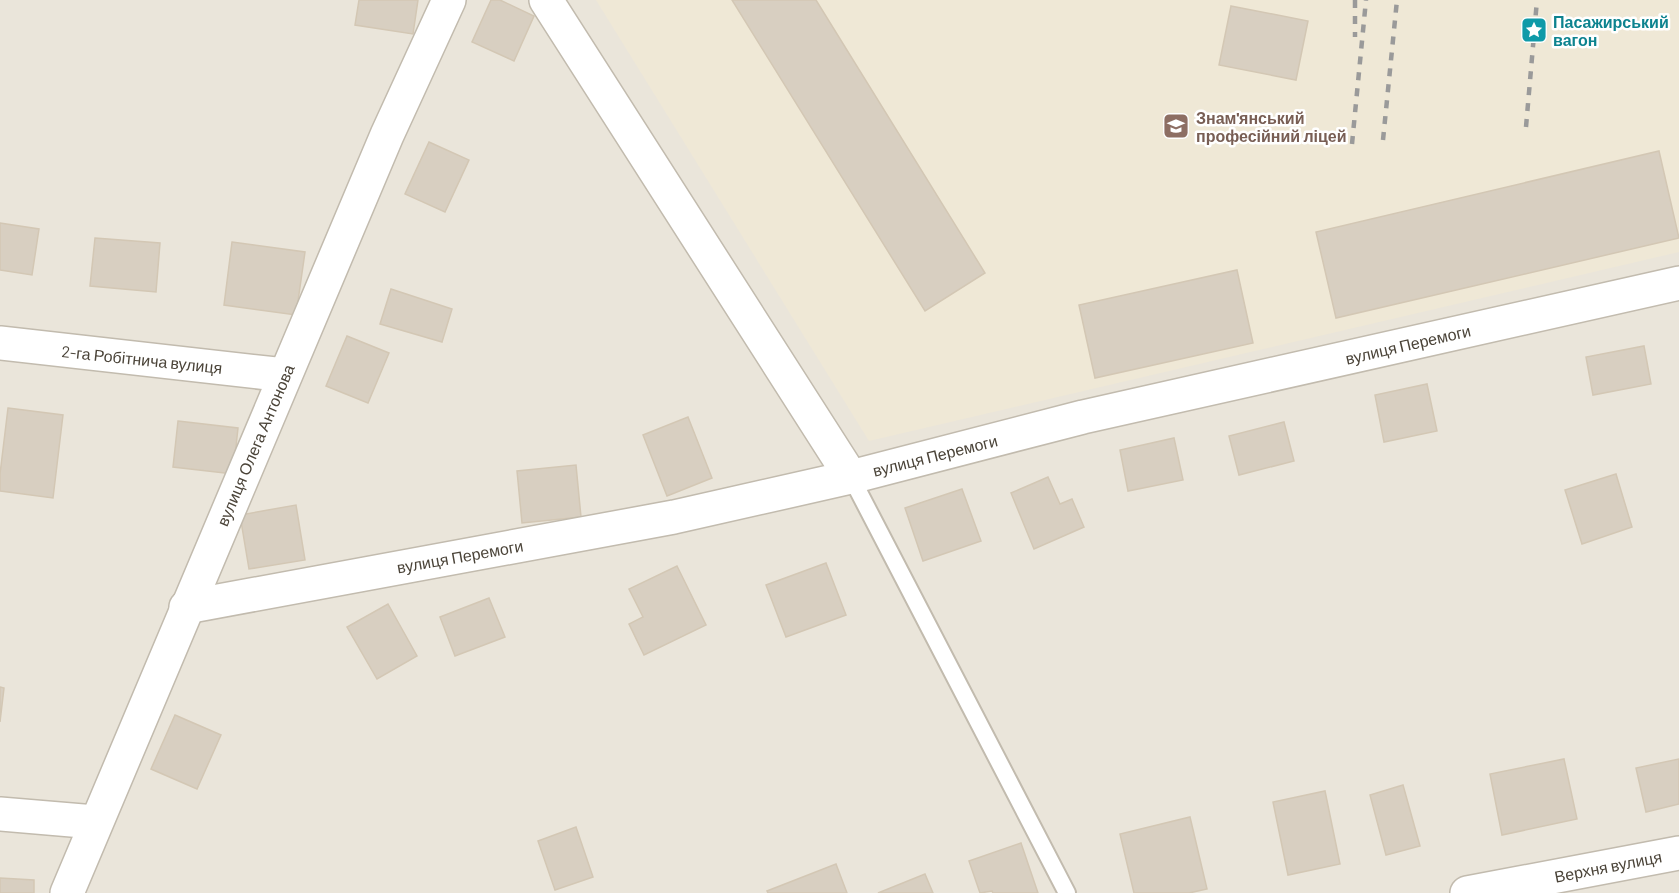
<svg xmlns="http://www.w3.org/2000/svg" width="1679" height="893" viewBox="0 0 1679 893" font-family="Barlow,sans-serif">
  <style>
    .residential { fill: #eae5da }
    .education { fill: #efe8d6 }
    .building { fill: #d8cfc1; stroke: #d3c7b4; stroke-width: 1.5 }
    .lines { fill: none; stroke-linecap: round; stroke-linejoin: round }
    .service-casing { stroke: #c2bbae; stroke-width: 20 }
    .minor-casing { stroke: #c2bbae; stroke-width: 36 }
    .service { stroke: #fff; stroke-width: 16 }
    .minor { stroke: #fff; stroke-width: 33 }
    .rail { stroke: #9a9a9a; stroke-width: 4.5; stroke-dasharray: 8 8; stroke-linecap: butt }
    .labels { text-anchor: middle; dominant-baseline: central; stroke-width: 5; stroke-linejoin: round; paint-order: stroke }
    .culture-label { font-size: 16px; font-weight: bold; fill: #0d838f; stroke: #fff; text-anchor: start }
    .education-label { font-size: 16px; font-weight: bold; fill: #785e54; stroke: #fff; text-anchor: start }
    .street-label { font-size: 16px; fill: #4b4439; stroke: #fff }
  </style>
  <rect width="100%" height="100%" fill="#f6f3ec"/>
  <!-- residential -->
  <rect class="residential" x="0" y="0" width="1679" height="893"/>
  <!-- education -->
  <path class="education" d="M596 0H1679V252L869 441Z"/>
  <!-- building -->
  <g class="building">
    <path d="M359 0H418L413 34 355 25Z"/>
    <path d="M491 0H500L534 16 514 61 472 42Z"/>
    <path d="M732 0H816L985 273 925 311Z"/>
    <path d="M1231 6 1308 21 1296 80 1219 65Z"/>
    <path d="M429 142 469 160 445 212 405 194Z"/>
    <path d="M1659 151 1679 238 1336 318 1316 232Z"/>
    <path d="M0 223 39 229 32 275 0 270Z"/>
    <path d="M95 238 160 243 156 292 90 286Z"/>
    <path d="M232 242 305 252 296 315 224 305Z"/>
    <path d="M1237 270 1253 343 1095 378 1079 305Z"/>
    <path d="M391 289 452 309 442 342 380 324Z"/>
    <path d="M347 336 389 353 368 403 326 386Z"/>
    <path d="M1644 346 1651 384 1593 395 1586 357Z"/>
    <path d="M1427 384 1437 431 1384 442 1375 395Z"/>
    <path d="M8 408 63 415 53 498 0 491V474Z"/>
    <path d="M688 417 712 478 667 496 643 435Z"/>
    <path d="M178 421 238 428 233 474 173 467Z"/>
    <path d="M1284 422 1294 461 1239 475 1229 436Z"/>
    <path d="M1174 438 1183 480 1128 491 1120 450Z"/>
    <path d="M576 465 581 517 522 523 517 471Z"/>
    <path d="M1616 474 1632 527 1582 544 1565 490Z"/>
    <path d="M1048 477 1060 504 1072 499 1084 527 1034 549 1011 493Z"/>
    <path d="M962 489 981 541 923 561 905 508Z"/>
    <path d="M296 505 305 560 249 569 240 515Z"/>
    <path d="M826 563 846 615 786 637 766 585Z"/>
    <path d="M677 566 706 625 644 655 629 624 643 617 629 589Z"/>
    <path d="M489 598 505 637 455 656 440 617Z"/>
    <path d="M388 604 417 656 377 679 347 627Z"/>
    <path d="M0 687 4 688 0 722Z"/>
    <path d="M175 715 221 735 197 789 151 769Z"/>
    <path d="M1564 759 1577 819 1502 835 1490 774Z"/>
    <path d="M1679 759V804L1646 812 1636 768Z"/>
    <path d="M1403 785 1420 846 1386 855 1370 795Z"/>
    <path d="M1325 791 1340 864 1288 875 1273 802Z"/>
    <path d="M1190 817 1207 889 1189 893H1134L1120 834Z"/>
    <path d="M576 827 593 877 555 890 538 841Z"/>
    <path d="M1021 843 1038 893H993L992 891 980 893 969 861Z"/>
    <path d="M836 864 847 893H768L767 891Z"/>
    <path d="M925 874 933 893H878Z"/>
    <path d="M0 878 34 880V893H0Z"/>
  </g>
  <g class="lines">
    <defs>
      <path id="service" d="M851 477 1067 893"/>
      <g id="minor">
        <path d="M546 0 851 477"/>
        <path d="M0 343 285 375"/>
        <path d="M186 607 674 517 851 477 1083 417 1679 283"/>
        <path d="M0 814 95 822"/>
        <path d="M67 893 387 135 449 0"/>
        <path d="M1467 893 1679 853"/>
      </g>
    </defs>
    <!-- service casing -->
    <use href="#service" class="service-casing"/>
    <!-- minor casing -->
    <use href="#minor" class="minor-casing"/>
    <!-- service -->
    <use href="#service" class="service"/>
    <!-- minor -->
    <use href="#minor" class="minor"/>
    <!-- rail -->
    <g class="rail">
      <path d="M1355 0V37"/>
      <path d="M1526 127 1537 0"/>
      <path d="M1383 140 1397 0"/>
      <path d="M1352 144 1366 0"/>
    </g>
  </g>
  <!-- icons -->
  <defs>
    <symbol id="sight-square" viewBox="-11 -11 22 22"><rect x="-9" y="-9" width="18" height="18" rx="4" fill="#0f9aa8" stroke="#fff"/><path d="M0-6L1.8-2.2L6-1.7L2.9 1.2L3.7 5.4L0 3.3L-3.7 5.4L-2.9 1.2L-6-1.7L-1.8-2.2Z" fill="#fff"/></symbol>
    <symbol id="university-square" viewBox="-11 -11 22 22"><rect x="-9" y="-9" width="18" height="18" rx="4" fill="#8d6e63" stroke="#fff"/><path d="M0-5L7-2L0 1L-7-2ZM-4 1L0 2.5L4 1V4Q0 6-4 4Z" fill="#fff"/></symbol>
  </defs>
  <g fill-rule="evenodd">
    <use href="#sight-square" x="1519" y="15" width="30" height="30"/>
    <use href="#university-square" x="1161" y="111" width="30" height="30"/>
  </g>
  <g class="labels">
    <!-- culture labels -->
    <g class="culture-label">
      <text x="1553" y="21">Пасажирський<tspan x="1553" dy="18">вагон</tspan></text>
    </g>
    <!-- education labels -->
    <g class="education-label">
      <text x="1196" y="117">Знам'янський<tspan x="1196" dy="18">професійний ліцей</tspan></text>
    </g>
    <!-- street labels -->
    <g class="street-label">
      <text transform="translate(1408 344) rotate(-13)">вулиця Перемоги</text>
      <text transform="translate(142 359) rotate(6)">2-га Робітнича вулиця</text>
      <text transform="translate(255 445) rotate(-67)">вулиця Олега Антонова</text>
      <text transform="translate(935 455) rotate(-14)">вулиця Перемоги</text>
      <text transform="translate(460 556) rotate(-10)">вулиця Перемоги</text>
      <text transform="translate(1608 866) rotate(-11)">Верхня вулиця</text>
    </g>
  </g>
</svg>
